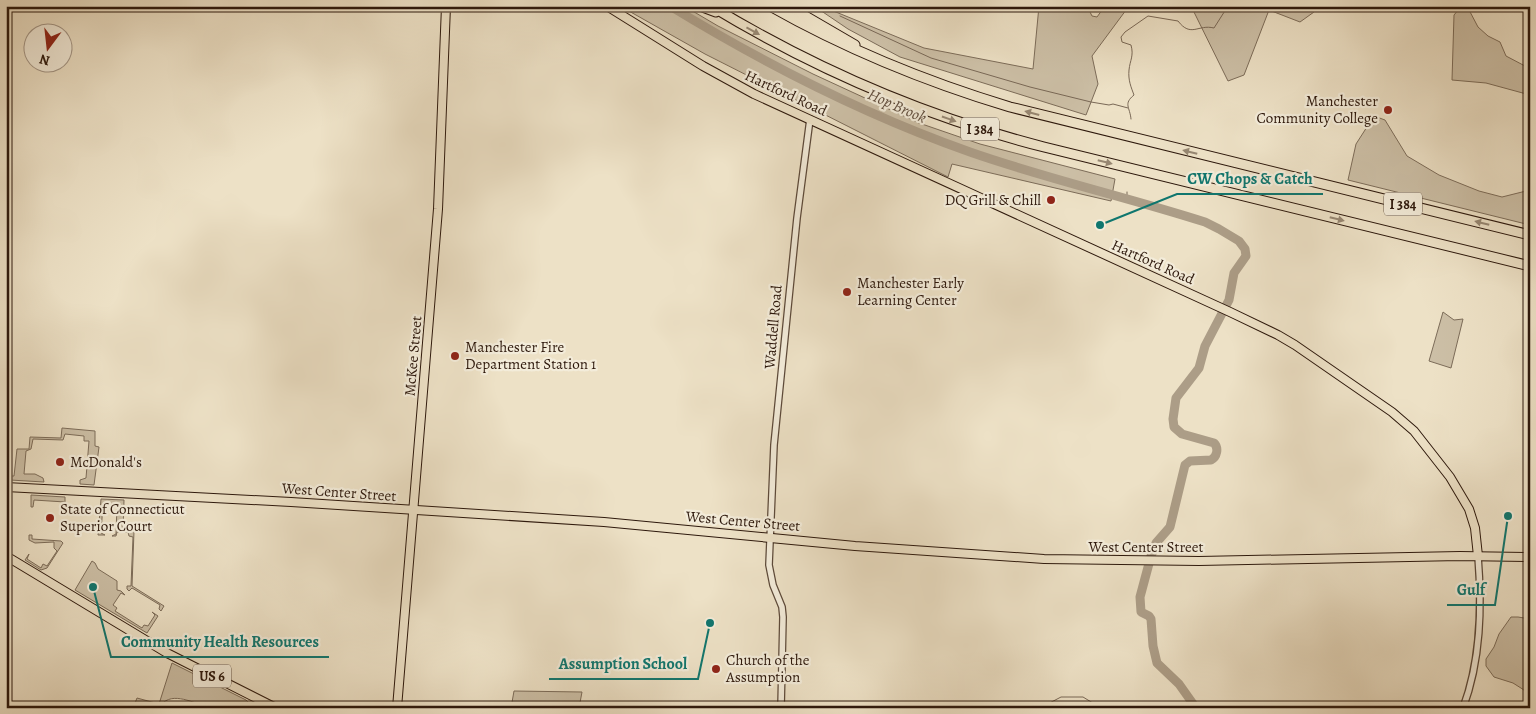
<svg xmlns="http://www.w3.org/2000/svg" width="1536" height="714" viewBox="0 0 1536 714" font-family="Alegreya,serif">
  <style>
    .green { fill: #ccbfa6; stroke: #7c6c59 }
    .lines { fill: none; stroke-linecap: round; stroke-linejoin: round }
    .stream { stroke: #796856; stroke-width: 1 }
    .river { stroke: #ac9d87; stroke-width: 9 }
    .minor-casing { stroke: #5d4a3a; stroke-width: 8 }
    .major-casing { stroke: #2d180c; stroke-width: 10 }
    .highway-casing { stroke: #2d180c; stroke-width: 11 }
    .minor { stroke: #f3ecda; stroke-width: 5.5 }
    .major { stroke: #ede1c6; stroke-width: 8 }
    .highway { stroke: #ede1c6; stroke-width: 9 }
    .oneway { fill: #978772 }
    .poi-dot { fill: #8f2418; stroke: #f3ecda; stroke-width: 2 }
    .labels { text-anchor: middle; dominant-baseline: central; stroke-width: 4.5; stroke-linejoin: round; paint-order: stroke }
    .shield { fill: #f3ecda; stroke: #68584a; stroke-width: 1 }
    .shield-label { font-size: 14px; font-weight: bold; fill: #2d180c }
    .street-label { font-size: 15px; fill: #2d180c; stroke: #f3ecda }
    .poi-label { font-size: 15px; fill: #2d180c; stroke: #f3ecda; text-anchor: start }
    .water-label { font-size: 16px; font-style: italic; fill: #604d3d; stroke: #f3ecda }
    .leader { fill: none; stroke: #0f766e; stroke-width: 2 }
    .callout-dot { fill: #0f766e; stroke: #f3ecda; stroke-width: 2 }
    .callout-label { font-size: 16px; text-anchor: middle; font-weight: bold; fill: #0f766e; stroke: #f3ecda; stroke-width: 4.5; stroke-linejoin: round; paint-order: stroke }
  </style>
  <rect width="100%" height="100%" fill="#ede1c6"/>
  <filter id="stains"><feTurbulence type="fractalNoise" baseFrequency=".004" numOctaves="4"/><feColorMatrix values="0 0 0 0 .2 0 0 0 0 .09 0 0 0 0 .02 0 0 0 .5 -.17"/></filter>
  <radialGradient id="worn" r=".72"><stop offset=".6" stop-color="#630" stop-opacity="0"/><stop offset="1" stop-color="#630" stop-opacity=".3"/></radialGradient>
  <!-- green -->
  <g class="green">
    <path d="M620 6H684L718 26 813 74 919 123 980 144 1115 179 1111 201 952 164 948 177 705 54Z"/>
    <path d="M814 6H825L831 10 924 48 1033 69 1039 6H1087L1092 16 1097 17 1105 6H1129L1092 56 1098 84 1086 115 900 57 848 29Z"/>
    <path d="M1191 6H1319L1314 12 1300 22 1269 10 1244 75 1228 81Z"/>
    <path d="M1468 8 1478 27 1488 36 1500 42 1506 56 1525 66 1530 73V95L1486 83 1452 80 1454 15 1459 9Z"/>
    <path d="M1374 116 1385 120 1407 156 1439 175 1479 191 1502 197 1530 190V225L1348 180 1356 144Z"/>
    <path d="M1443 312 1454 320 1463 319 1451 368 1429 361Z"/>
    <path d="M62 428 95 431V446L99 447 94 485 80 484V480L86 478 89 441H84V436L65 434 63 440 33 439 31 449 26 451 24 474H35L43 478 44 482 10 480 11 476H14L17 449H29L30 437 61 438Z"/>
    <path d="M31 495 65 497V502L34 500 33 507H31Z"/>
    <path d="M101 499 124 500 123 530 134 531 132 586 164 606 161 611 159 609 160 605 132 588 129 591 127 589V586H131L133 537 129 536 128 532H117L116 536H112L116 534 117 505 108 503 103 504 101 533 105 535H98Z"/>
    <path d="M29 535H32V539L61 541 63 543 47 568 41 570 25 560 29 554 27 559 41 568 43 564 47 566 57 551 54 548V542L35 543 29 540Z"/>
    <path d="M92 561 95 563 98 569 117 581V590L121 591 125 595 121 593 113 605 117 608 115 611 142 628 144 625 148 626 155 615 152 612 158 616 147 633 75 590Z"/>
    <path d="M1511 617H1518L1530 619V708H1524L1527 696 1524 690 1513 683 1494 677 1486 666V659L1494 647 1499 634Z"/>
    <path d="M172 663 246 700 248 702 246 708H205V706C191 702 169 690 159 708L146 703 142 708H133L137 698 159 704Z"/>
    <path d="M514 691 582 692 579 708H511Z"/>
  </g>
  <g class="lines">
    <!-- stream -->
    <g class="stream">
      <path d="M1228 10 1246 6"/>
      <path d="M840 16 931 58 1030 87 1091 102 1109 105 1113 104 1128 108"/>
      <path d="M1131 119C1130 107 1123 104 1134 95 1131 87 1128 80 1129 70 1130 60 1134 56 1131 45L1122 42 1121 37 1125 32 1148 16 1178 21C1191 38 1198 24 1214 28L1228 6"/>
      <path d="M1127 199V192"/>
      <path d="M1040 708 1061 697H1083L1101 708"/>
    </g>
    <!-- river -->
    <path class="river" d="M670 6C765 64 865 115 970 152 1047 179 1127 197 1205 222L1219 229 1239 241 1245 249 1246 256 1234 273 1229 300 1205 346 1199 368 1176 398 1173 419 1174 427 1182 434 1214 443C1219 448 1217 457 1211 460L1190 461 1185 465 1170 527 1156 543 1151 556 1140 597 1141 612 1149 616 1151 619 1153 646 1157 663 1179 684 1196 708"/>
    <defs>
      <g id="minor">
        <path d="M781 708 783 617 782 607 773 585 769 565 774 445 797 218 810 119"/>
        <path d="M1463 708C1481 660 1482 607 1478 556"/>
      </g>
      <g id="major">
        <path d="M607 6 703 66 754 94 1230 312 1278 335 1295 345 1392 412 1414 431 1450 477 1469 509 1475 528 1478 556"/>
        <path d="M6 487 291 502 604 522 855 546 1044 559 1199 561 1460 556 1530 557"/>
        <path d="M6 556 167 653 276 708"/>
        <path d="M397 708 438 209 446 6"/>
      </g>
      <g id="highway">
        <path d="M700 6 716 12"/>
        <path d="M711 6C815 69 926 117 1044 147L1530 266"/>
        <path d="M770 6C846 49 927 82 1010 107L1530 235"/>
        <path d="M788 6 855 45"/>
      </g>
    </defs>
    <!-- minor casing -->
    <use href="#minor" class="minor-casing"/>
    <!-- major casing -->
    <use href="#major" class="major-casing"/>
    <!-- highway casing -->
    <use href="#highway" class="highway-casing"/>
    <!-- minor -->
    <use href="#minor" class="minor"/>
    <!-- major -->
    <use href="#major" class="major"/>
    <!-- highway -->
    <use href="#highway" class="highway"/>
  </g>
  <!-- one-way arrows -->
  <defs><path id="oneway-solid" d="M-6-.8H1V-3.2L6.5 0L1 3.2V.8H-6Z" transform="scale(1.25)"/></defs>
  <g class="oneway">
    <use href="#oneway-solid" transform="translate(753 31) rotate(29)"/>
    <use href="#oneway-solid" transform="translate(1032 113) rotate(-165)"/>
    <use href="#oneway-solid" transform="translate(949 119) rotate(19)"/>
    <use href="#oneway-solid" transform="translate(1190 152) rotate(-166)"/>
    <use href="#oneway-solid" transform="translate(1105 162) rotate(14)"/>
    <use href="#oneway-solid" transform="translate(1337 219) rotate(14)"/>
    <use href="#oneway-solid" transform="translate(1482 223) rotate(-166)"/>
  </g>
  <!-- markers -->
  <g class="poi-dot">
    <circle cx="1388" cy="110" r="5"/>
    <circle cx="1051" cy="200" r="5"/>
    <circle cx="847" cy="292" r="5"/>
    <circle cx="455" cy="356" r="5"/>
    <circle cx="60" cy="462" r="5"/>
    <circle cx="50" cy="518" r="5"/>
    <circle cx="716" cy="669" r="5"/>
  </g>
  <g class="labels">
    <!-- shield labels -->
    <g class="shield">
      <rect x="961" y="117.5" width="38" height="23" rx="4"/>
      <rect x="1384" y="192.5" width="38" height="23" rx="4"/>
      <rect x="193" y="664.5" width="38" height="23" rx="4"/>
    </g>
    <g class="shield-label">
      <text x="980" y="129">I 384</text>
      <text x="1403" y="204">I 384</text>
      <text x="212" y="676">US 6</text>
    </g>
    <!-- street labels -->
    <g class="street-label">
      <text transform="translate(786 93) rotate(25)">Hartford Road</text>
      <text transform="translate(1153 262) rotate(24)">Hartford Road</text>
      <text transform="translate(773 327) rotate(-85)">Waddell Road</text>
      <text transform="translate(413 356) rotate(-85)">McKee Street</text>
      <text transform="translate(339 492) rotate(4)">West Center Street</text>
      <text transform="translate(743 521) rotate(5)">West Center Street</text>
      <text x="1146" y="547">West Center Street</text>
    </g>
    <!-- poi labels -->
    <g class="poi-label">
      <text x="1378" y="101" text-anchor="end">Manchester<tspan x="1378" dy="17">Community College</tspan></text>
      <text x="1041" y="200" text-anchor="end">DQ Grill &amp; Chill</text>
      <text x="857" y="283">Manchester Early<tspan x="857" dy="17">Learning Center</tspan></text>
      <text x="465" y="347">Manchester Fire<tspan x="465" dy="17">Department Station 1</tspan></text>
      <text x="70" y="462">McDonald's</text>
      <text x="60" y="509">State of Connecticut<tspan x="60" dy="17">Superior Court</tspan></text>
      <text x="726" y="660">Church of the<tspan x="726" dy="17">Assumption</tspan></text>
    </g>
    <!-- water labels -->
    <g class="water-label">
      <text transform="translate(897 106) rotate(24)">Hop Brook</text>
    </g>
  </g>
  <!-- callouts -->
  <path class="leader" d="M1100 225L1177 194H1323M1508 516L1495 605H1447M93 587L111 657H329M710 623L698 679H549"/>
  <g class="callout-dot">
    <circle cx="1100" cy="225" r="5"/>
    <circle cx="1508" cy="516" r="5"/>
    <circle cx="93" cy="587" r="5"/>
    <circle cx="710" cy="623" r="5"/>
  </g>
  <g class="callout-label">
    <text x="1250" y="184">CW Chops &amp; Catch</text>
    <text x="1471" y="595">Gulf</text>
    <text x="220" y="647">Community Health Resources</text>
    <text x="623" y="669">Assumption School</text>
  </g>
  <!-- margin -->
  <rect width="1536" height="714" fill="none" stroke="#ede1c6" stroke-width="25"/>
  <rect x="8" y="8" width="1521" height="699" fill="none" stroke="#2d180c" stroke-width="2.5"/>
  <rect x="12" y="12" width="1511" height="689" fill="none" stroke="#2d180c"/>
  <!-- north arrow -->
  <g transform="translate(48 48) rotate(195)"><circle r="24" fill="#f3ecda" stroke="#a49788"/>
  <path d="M0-4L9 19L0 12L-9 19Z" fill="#8f2418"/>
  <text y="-8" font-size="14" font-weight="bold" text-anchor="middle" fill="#2d180c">N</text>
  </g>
  <rect width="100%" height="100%" filter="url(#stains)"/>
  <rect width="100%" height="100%" fill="url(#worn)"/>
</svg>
